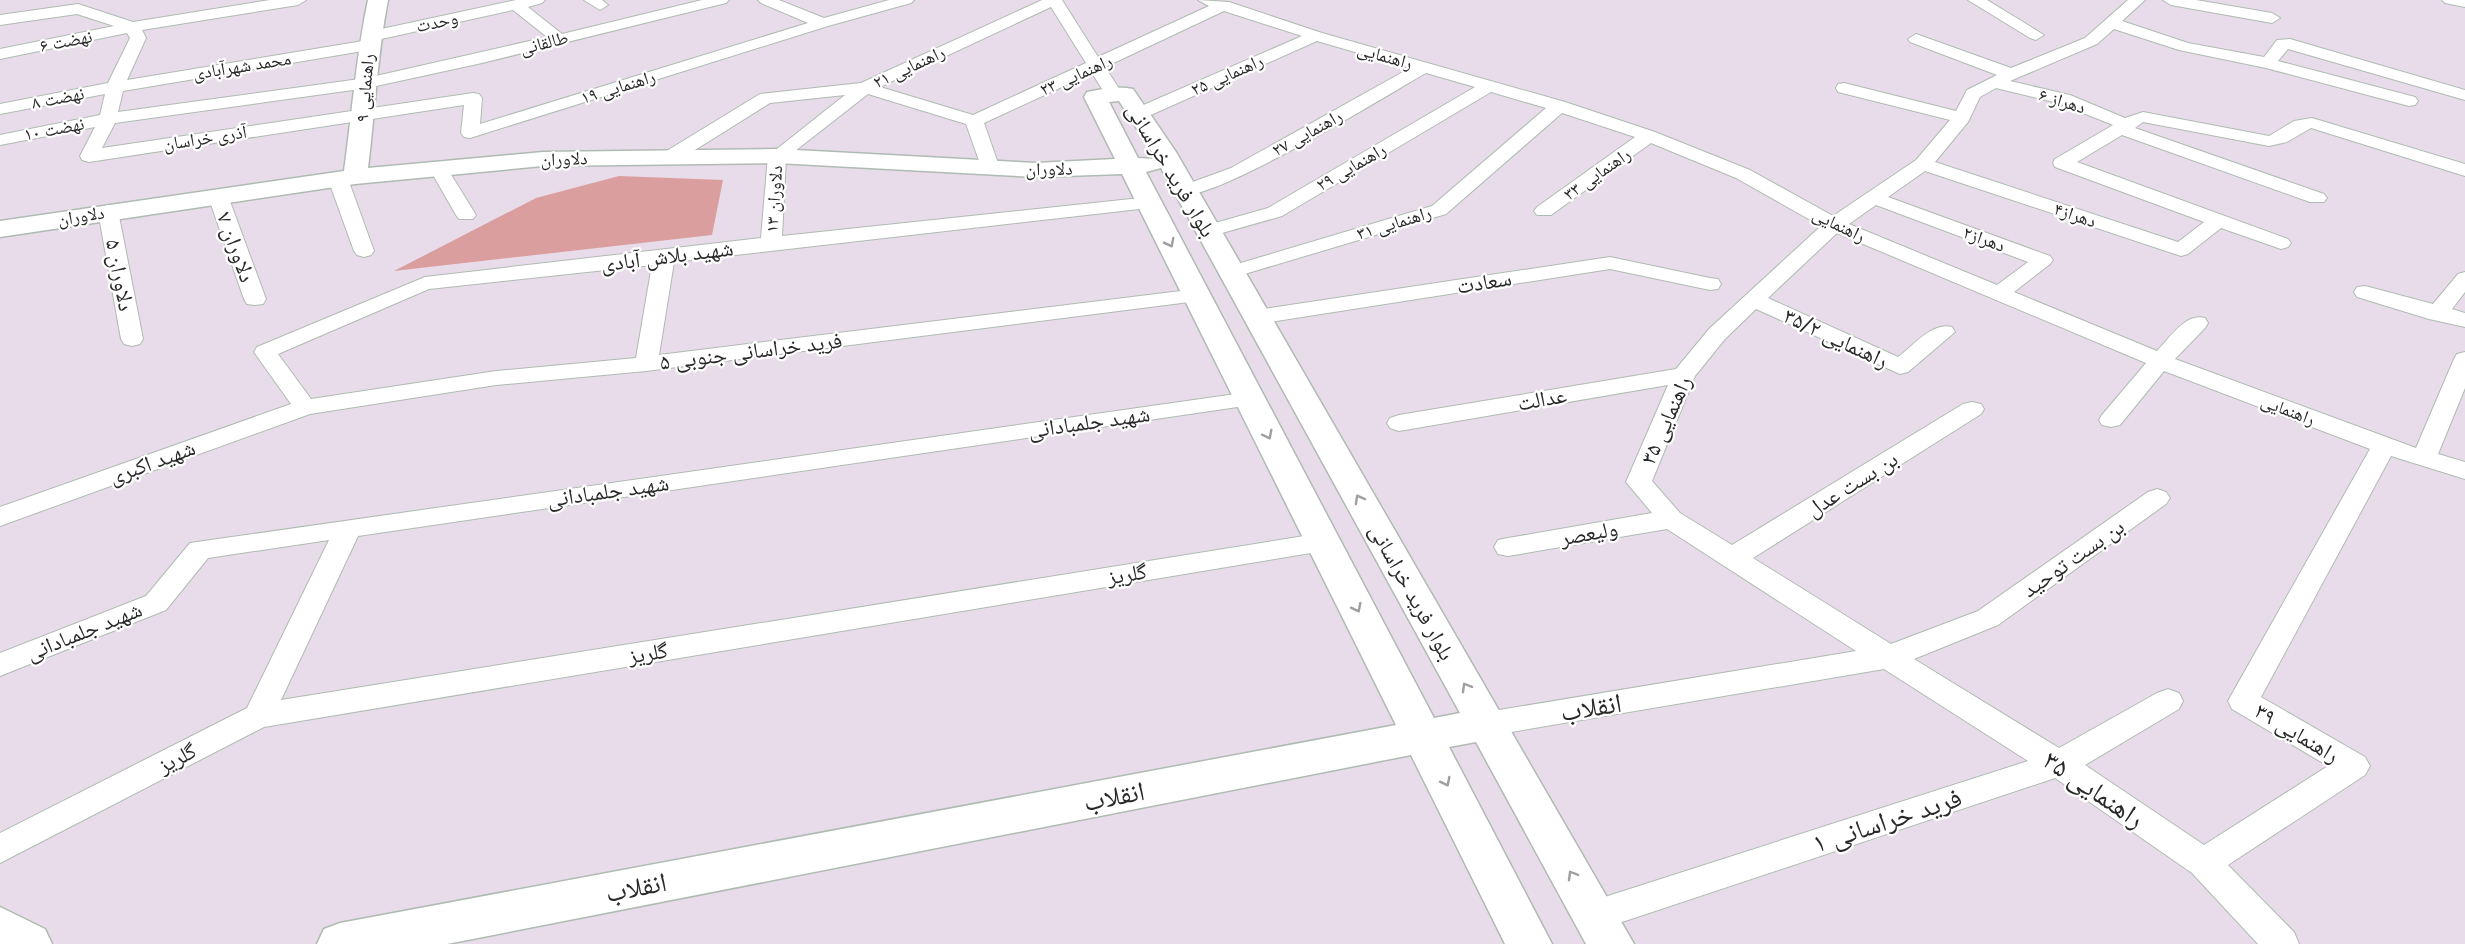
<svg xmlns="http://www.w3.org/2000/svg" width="2465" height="944" viewBox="0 0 2465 944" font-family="Figtree,'Noto Naskh Arabic',sans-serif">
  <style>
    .green { fill: #db9e9e }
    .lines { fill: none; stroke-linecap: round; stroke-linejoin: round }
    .street-casing { stroke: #afbbb2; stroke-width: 2 }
    .secondary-casing { stroke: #afbbb2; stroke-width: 3 }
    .street { fill: #fff; fill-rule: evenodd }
    .secondary { fill: #fff; fill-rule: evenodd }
    .oneway { stroke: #9f9f9f }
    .labels { text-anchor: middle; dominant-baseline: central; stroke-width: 4.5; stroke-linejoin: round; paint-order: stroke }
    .far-street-label { font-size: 18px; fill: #292929; stroke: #fff }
    .street-label { font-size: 22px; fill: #292929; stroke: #fff }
    .near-street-label { font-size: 27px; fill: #292929; stroke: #fff }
  </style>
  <rect width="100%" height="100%" fill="#e9dcea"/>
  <!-- green -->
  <path class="green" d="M619 176 723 180 712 235 394 271 536 198Z"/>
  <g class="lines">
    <defs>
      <g id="street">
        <path d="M270 0H306L298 5 142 30 146 38 127 80 369 40 377 45 369 50 123 91 118 112 367 78 547 37 513 10 372 41 364 36 372 31 516 0H545L542 3 528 7 562 34 702 0H729L726 3 482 63 367 88 115 123 102 148 473 93 479 94 482 98 480 124 808 23 761 3 758 0H779L824 18 889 0H914L911 3 828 26 470 138 464 137 461 133 464 105 89 162 82 160 80 156 95 127 0 145V135L100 115 105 94 0 114V104L108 83 130 38 127 33 0 59V49L114 26 77 14 0 25V15L78 4 133 22Z"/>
        <path d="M584 0H602L608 5 600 10Z"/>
        <path d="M1042 0H1062L1098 57 1209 6 1198 0 1229 2 1322 33 1565 102 1655 132 1750 170 1833 216 1916 160 1950 120 1838 92 1836 88 1838 84 1844 83 1956 111 1967 90 1997 75 1910 42 1908 39 1916 34 2011 68 2085 38 2128 0H2145L2122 21 2188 43 2264 57 2277 40 2290 39 2465 90V100L2288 49 2278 61 2415 97 2418 101 2415 105 2409 106 2266 68 2179 50 2114 29 2097 44 2010 81 2070 95 2125 118 2143 112 2269 136 2294 121 2312 118 2465 164V176L2311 128 2287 142 2269 146 2143 122 2135 128 2324 194 2327 198 2324 202H2310L2122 135 2077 162 2288 239 2291 243 2288 247 2281 249 2221 228 2188 254 2181 256 1925 171 1888 197 2050 256 2053 260 2050 264 2014 292 2157 351C2170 338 2185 313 2205 318L2208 323 2205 328 2175 359 2416 448 2454 359 2457 354 2465 352V388L2438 454 2465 462V479L2391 456 2261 697 2365 757 2370 766 2365 775 2228 865 2294 932 2299 944H2258L2192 873 2055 778 1595 931 1583 926 1577 915 1583 904 2028 761 1884 669 1487 736 1476 733 1471 724 1476 715 1487 712 1856 651 1667 529 1508 556 1498 554 1494 547 1498 540 1508 538 1652 513 1626 482 1668 385 1399 431 1390 428 1387 423 1390 418 1399 415 1676 369 1709 329 1821 226 1736 178 1651 143 1551 215H1537L1534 211 1537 207 1635 137 1562 113 1446 214 1238 276 1231 278 1224 276 1220 272 1224 268 1432 206 1546 108 1491 92 1282 216 1208 237 1201 235 1198 231 1201 227 1268 208 1475 87 1426 73C1387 95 1213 203 1179 195L1176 191 1179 187 1231 168 1410 68 1317 41 1144 118H1132L1129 114 1132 110 1302 36 1224 11 1105 67 1122 93 1119 97H1107L1092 73 984 123 1000 169 998 173H984L982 169 966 124 868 94 786 158 782 236 1150 197 1157 199 1160 203 1157 207 674 262 659 355 1197 289 1205 290 1208 295 1205 300 646 371 496 385 310 414 0 526V507L291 404 254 352 257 347 425 277 761 238 768 156 845 95 770 103 679 160H665L663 156 665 152 760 94 861 83ZM1051 7 1086 63 973 115 880 87ZM1996 88 2058 103 2113 125 2055 159 2053 163 2055 167 2204 222 2178 242 1935 162 1968 122 1980 97ZM1876 205 2028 262 1997 285 1849 224ZM1837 233 2146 363 2102 415 2099 420 2102 425 2111 427 2120 425 2164 371 2370 449 2228 701 2232 709 2328 766 2204 845 2085 765 2179 709 2183 701 2179 693 2168 689 2157 693 2059 748 1914 659 1998 625 2166 504 2170 498 2166 492 2157 489 2148 492 1978 611 1891 644 1753 558 1981 414 1984 409 1981 404 1972 402 1963 404 1732 545 1680 513 1652 481 1695 376 1725 339 1756 309 1900 374 1908 372 1955 332 1952 327C1932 322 1913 346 1898 357L1768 298ZM652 265 636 358 496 371 311 399 278 354 429 289Z"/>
        <path d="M1968 0H1987L2044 35 2036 40 2030 38Z"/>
        <path d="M2163 0H2196L2272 13 2280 18 2272 23 2171 5Z"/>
        <path d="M2442 0H2465V7L2445 3Z"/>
        <path d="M438 162 445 164 447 168 476 215 473 219H459L456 215 429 168 431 164Z"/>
        <path d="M338 173 345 175 348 179 374 251 371 255 364 257 357 255 354 251 328 179 331 175Z"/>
        <path d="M218 190 225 192 228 196 266 299 263 304 255 305 247 304 244 299 208 196 211 192Z"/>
        <path d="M108 205 115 207 118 211 143 339 140 344 132 346 124 344 121 339 98 211 101 207Z"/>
        <path d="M1610 257 1710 278 1718 279 1721 284 1718 289 1710 290 1610 269 1257 324 1249 322 1246 317 1249 312 1257 310Z"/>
        <path d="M2465 272V292L2452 309 2465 313V327L2429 319 2357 297 2354 292 2357 287 2365 286 2433 304 2458 274Z"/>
        <path d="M1250 392 1258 394 1262 399 1258 404 358 536 281 700 1323 533 1333 535 1337 542 1333 549 1323 551 264 727 0 863V833L247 708 329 540 208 558 166 610 0 676V653L146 596 190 543Z"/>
      </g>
      <g id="secondary">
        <path d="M368 0H388C377 56 375 112 368 168L543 152 777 149 1036 163 1115 159 1084 97 1087 92C1101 89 1119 86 1133 89L1176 152 1634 944H1586L1476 742 1449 747 1552 944H1505L1411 755 447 944H317L324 929 340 923 1396 725 1122 174 1036 177 777 163 543 166 355 184 0 237V221L344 171C352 114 356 56 368 0ZM1119 101 1152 152 1156 159 1138 158 1109 102ZM1161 168 1460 713 1434 718 1146 172Z"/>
        <path d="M0 907 45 929 52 944H0Z"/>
      </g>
    </defs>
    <!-- street casing -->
    <use href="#street" class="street-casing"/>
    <!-- secondary casing -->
    <use href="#secondary" class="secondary-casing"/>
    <!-- street -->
    <use href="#street" class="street"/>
    <!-- secondary -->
    <use href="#secondary" class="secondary"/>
  </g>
  <!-- one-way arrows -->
  <defs><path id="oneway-chevron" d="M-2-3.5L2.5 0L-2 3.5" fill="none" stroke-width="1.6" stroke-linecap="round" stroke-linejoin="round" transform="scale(1.5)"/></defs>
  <g class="oneway">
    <use href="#oneway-chevron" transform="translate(1170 243) rotate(63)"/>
    <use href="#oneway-chevron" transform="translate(1268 435) rotate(63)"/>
    <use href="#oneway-chevron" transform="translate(1359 499) rotate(-119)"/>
    <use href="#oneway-chevron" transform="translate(1357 608) rotate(63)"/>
    <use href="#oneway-chevron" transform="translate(1466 687) rotate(-120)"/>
    <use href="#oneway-chevron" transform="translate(1446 782) rotate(63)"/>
    <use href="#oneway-chevron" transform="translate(1572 875) rotate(-120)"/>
  </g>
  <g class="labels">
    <!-- far-street labels -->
    <g class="far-street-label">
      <text transform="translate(437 22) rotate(-12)">وحدت</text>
      <text transform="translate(66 41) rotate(-11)">نهضت ۶</text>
      <text transform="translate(544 43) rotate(-14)">طالقانی</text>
      <text transform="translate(1385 56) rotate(16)">راهنمایی</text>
      <text transform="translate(242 66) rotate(-9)">محمد شهرآبادی</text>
      <text transform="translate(909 67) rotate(-25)">راهنمایی ۲۱</text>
      <text transform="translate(1076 75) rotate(-24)">راهنمایی ۲۳</text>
      <text transform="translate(1227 75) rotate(-24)">راهنمایی ۲۵</text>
      <text transform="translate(618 87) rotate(-17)">راهنمایی ۱۹</text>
      <text transform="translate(365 88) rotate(-85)">راهنمایی ۹</text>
      <text transform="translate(58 98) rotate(-11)">نهضت ۸</text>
      <text transform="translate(2062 101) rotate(17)">دهراز ۶</text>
      <text transform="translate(54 129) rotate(-11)">نهضت ۱۰</text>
      <text transform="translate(1307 133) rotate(-29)">راهنمایی ۲۷</text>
      <text transform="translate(205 138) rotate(-9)">آذری خراسان</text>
      <text transform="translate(564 159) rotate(-2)">دلاوران</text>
      <text transform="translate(1351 167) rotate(-30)">راهنمایی ۲۹</text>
      <text transform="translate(1049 169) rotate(-1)">دلاوران</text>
      <text transform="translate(1597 174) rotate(-35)">راهنمایی ۳۳</text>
      <text transform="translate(774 199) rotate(-86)">دلاوران ۱۳</text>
      <text transform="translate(2075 215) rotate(19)">دهراز۴</text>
      <text transform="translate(81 216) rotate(-9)">دلاوران</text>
      <text transform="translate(1394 223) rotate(-17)">راهنمایی ۳۱</text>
      <text transform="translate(1839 225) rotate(26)">راهنمایی</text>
      <text transform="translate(1984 239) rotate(20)">دهراز۲</text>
      <text transform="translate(2288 410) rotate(21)">راهنمایی</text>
    </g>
    <!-- street labels -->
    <g class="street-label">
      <text transform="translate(1171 170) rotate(59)">بلوار فرید خراسانی</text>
      <text transform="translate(236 247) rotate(70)">دلاوران ۷</text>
      <text transform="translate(667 256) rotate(-7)">شهید بلاش آبادی</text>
      <text transform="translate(120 275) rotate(79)">دلاوران ۵</text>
      <text transform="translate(1484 282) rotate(-9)">سعادت</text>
      <text transform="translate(1836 338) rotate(25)">راهنمایی ۳۵/۲</text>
      <text transform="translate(751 351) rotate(-7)">فرید خراسانی جنوبی ۵</text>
      <text transform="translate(1542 399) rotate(-10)">عدالت</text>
      <text transform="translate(1666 420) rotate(-66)">راهنمایی ۳۵</text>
      <text transform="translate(1089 422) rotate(-8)">شهید جلمبادانی</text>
      <text transform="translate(152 462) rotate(-20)">شهید اکبری</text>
      <text transform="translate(1852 484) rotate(-32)">بن بست عدل</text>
      <text transform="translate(608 491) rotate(-8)">شهید جلمبادانی</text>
      <text transform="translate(1589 533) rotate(-10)">ولیعصر</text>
      <text transform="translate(2073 558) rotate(-35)">بن بست توحید</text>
      <text transform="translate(1127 574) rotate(-9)">گلریز</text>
      <text transform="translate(1412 592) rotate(61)">بلوار فرید خراسانی</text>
      <text transform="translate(84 631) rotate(-22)">شهید جلمبادانی</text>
      <text transform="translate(648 653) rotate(-9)">گلریز</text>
      <text transform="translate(2297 733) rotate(31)">راهنمایی ۳۹</text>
      <text transform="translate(177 758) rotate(-27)">گلریز</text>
    </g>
    <!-- near-street labels -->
    <g class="near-street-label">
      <text transform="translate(1591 707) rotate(-9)">انقلاب</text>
      <text transform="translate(2094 789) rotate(34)">راهنمایی ۳۵</text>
      <text transform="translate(1114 796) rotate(-11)">انقلاب</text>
      <text transform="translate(1887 820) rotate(-18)">فرید خراسانی ۱</text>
      <text transform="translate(636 887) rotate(-11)">انقلاب</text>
    </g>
  </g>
</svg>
